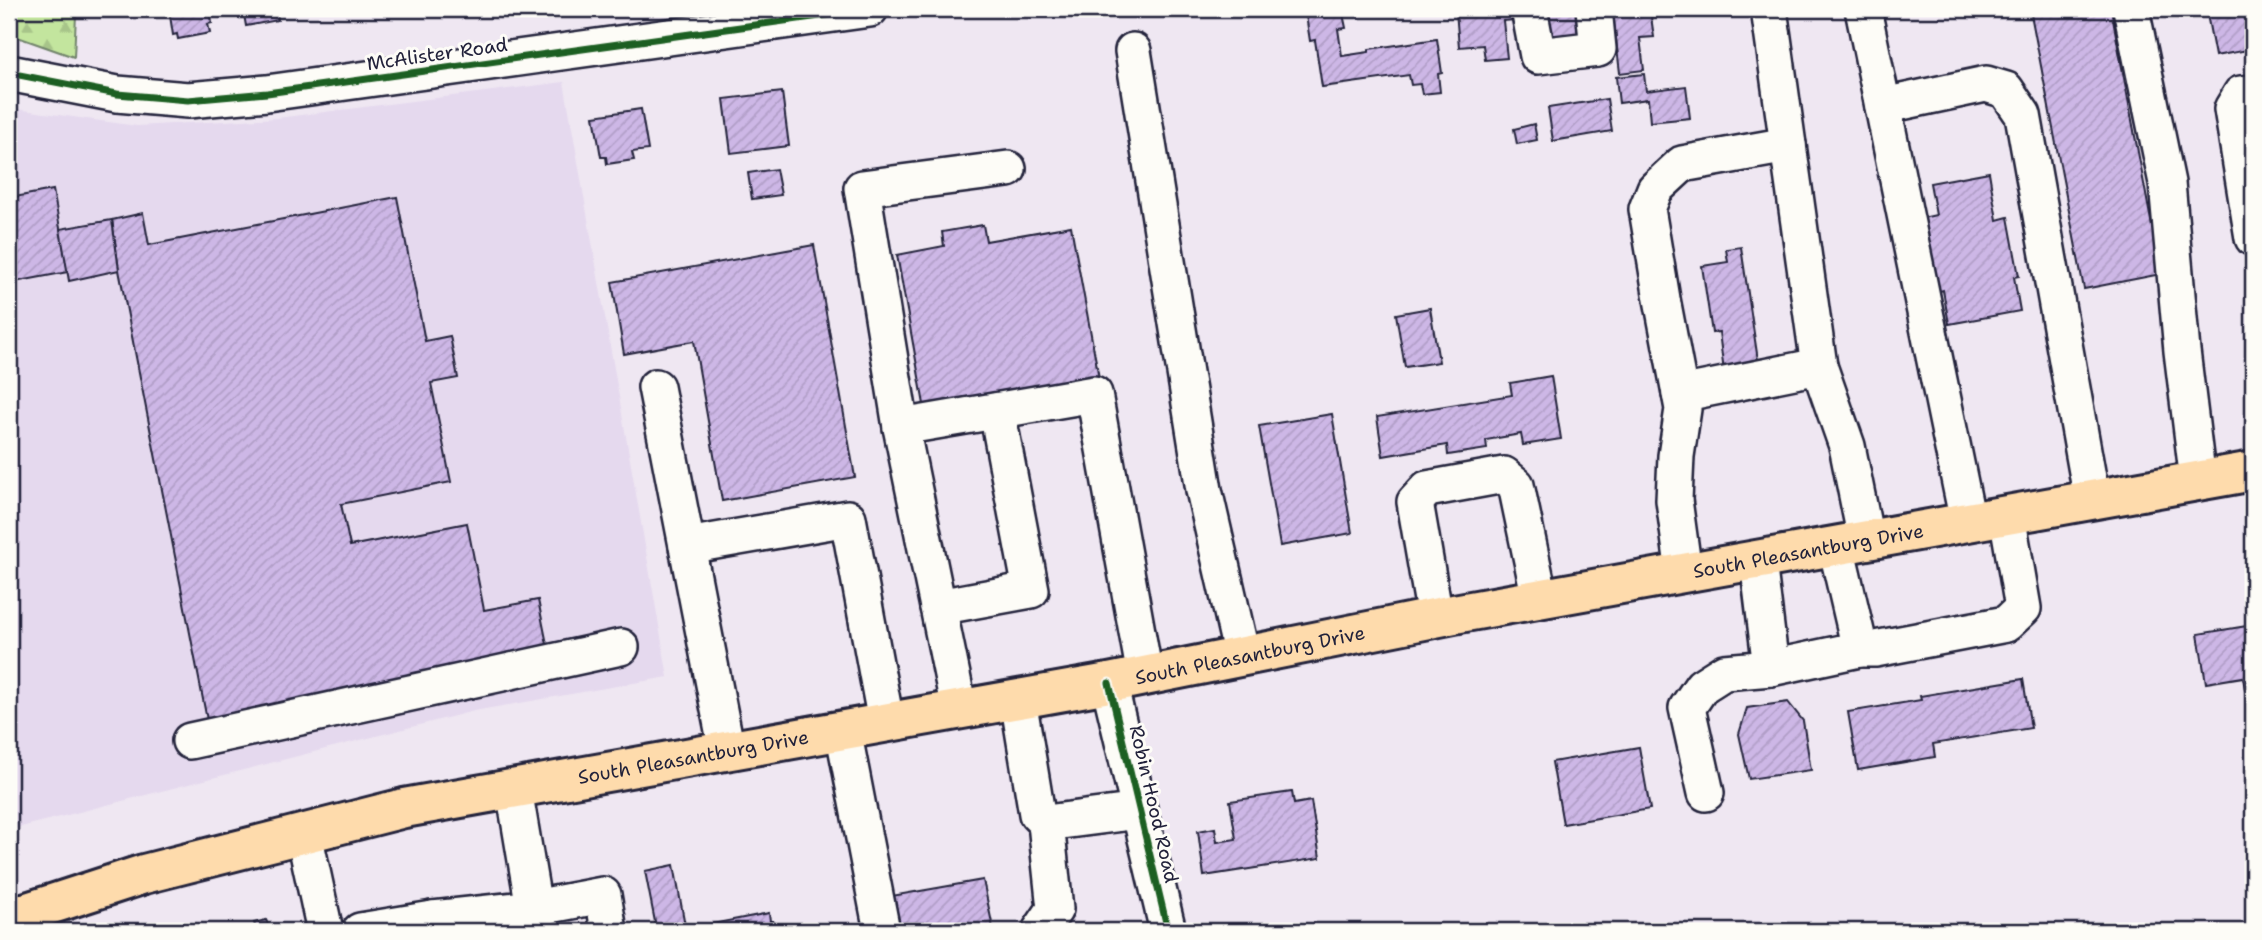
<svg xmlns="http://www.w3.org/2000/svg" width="2262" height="940" viewBox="0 0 2262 940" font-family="'Shantell Sans',sans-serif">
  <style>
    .built { fill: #e5d9ee }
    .forest { fill: url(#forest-firs); stroke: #72846c; stroke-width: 2 }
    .building { fill: url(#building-hatch); stroke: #22223b; stroke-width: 2 }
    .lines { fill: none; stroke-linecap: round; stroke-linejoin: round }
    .minor-casing { stroke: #22223b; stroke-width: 40 }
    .major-casing { stroke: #22223b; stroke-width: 44 }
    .minor { stroke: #fdfcf7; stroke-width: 35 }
    .major { stroke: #fedbac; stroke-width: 38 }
    .cycleway-casing { stroke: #fdfcf7; stroke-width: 11 }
    .cycleway { stroke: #1b5e20; stroke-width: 7 }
    .labels { text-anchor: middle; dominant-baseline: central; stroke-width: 6; stroke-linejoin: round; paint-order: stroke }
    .street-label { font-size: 19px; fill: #22223b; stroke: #fdfcf7 }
  </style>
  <defs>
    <pattern id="forest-firs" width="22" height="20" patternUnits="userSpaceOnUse" patternTransform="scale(1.75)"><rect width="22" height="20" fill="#c3e59e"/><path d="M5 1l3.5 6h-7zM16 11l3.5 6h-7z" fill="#a7c489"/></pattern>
    <pattern id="building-hatch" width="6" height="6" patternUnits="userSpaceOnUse" patternTransform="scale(1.75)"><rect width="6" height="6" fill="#cdb7e6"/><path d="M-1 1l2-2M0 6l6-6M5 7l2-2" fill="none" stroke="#b09dc6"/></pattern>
  </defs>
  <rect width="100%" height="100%" fill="#efe7f2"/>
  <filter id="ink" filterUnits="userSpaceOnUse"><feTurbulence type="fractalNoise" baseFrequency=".0143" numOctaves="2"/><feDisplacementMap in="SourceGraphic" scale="14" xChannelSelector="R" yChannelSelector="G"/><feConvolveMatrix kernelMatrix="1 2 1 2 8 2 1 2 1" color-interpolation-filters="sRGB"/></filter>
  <g filter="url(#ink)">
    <!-- built -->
    <path class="built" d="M564 82 668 677 474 711 9 830V108L137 126 277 118Z"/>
    <!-- forest -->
    <path class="forest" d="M9 9H58L76 15 74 57 9 34Z"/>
    <!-- building -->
    <g class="building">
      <path d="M169 9H210L212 23 208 24 210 33 178 39 177 34 173 35Z"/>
      <path d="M243 9H287L277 11 278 20 246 26Z"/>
      <path d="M1305 9H1342L1346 28 1338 29 1342 56 1369 52V49L1437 39 1442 73 1438 74 1440 92 1422 94 1420 84 1411 85 1409 75 1322 87 1315 40 1310 41Z"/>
      <path d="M1474 9H1513L1514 20 1503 21 1507 58 1485 60 1483 45 1459 47 1456 11Z"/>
      <path d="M1536 9H1588L1587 33 1541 39Z"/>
      <path d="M1605 9H1666L1667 15 1651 17 1654 37 1640 38 1644 70 1620 73 1613 14 1606 15Z"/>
      <path d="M2030 9H2111L2161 274 2084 289Z"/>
      <path d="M2206 9H2253V49L2215 56Z"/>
      <path d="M1644 74 1646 91 1686 86 1690 118 1650 122 1648 99 1619 103 1616 77Z"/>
      <path d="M782 92 789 146 731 153 724 99Z"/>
      <path d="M1607 99 1612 131 1553 141 1548 108Z"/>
      <path d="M641 109 648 150 632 152 634 160 607 164 606 157H601L594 116Z"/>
      <path d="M1534 124 1537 140 1517 144 1514 129Z"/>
      <path d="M776 169 781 195 752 199 748 173Z"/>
      <path d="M1989 172 1997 220 2008 217 2019 276 2014 277 2020 311 1949 324 1943 290 1937 292 1918 219 1936 215 1930 183Z"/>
      <path d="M53 190 68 272 9 283V198Z"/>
      <path d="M397 197 425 341 450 336 458 378 431 383 451 482 341 504 350 546 467 523 484 610 538 600 550 659 208 725 119 270 112 220 143 213 149 245Z"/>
      <path d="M112 220 119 270 69 281 60 229Z"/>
      <path d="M983 225 986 241 1071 226 1099 378 925 410 897 255 944 246 942 232Z"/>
      <path d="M814 245 855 477 722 501 694 341 624 354 612 282Z"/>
      <path d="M1741 247 1759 367 1724 372 1719 332 1712 333 1702 266 1728 262 1726 249Z"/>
      <path d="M1430 308 1439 362 1405 367 1396 314Z"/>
      <path d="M1551 376 1561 439 1523 445 1521 434 1486 440 1487 449 1448 455 1447 445 1383 456 1377 417 1512 395 1510 383Z"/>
      <path d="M1332 414 1352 533 1280 546 1259 426Z"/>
      <path d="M2253 625V688L2245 690 2243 677 2206 683 2198 634Z"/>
      <path d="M2023 679 2031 728 1933 744 1935 757 1858 770 1848 712 1921 700 1920 696Z"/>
      <path d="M1788 702 1803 721 1811 770 1749 779 1739 734 1747 708Z"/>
      <path d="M1639 747 1650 809 1563 824 1552 762Z"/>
      <path d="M1292 792 1294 804 1311 801 1320 858 1204 876 1198 831 1215 828 1217 842 1236 839 1230 801Z"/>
      <path d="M674 865 686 931H651L650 928 656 927 645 871Z"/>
      <path d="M983 880 993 928 974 931H892L886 897Z"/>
      <path d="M769 913 770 921H773L775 931H703L702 926Z"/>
      <path d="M266 920 269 927 257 931 254 923Z"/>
    </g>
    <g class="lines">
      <defs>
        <g id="minor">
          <path d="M1529 9 1538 56 1598 49 1594 9"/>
          <path d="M1769 9 1788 145"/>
          <path d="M1863 9 1968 522"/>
          <path d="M2131 9 2167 183 2182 351 2198 481"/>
          <path d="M1133 51 1204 490 1242 656"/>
          <path d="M9 73 117 94 188 100 267 93 870 9"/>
          <path d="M2253 93 2241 94 2232 109 2253 238"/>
          <path d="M1883 106 1986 84 2006 90 2023 115 2092 500"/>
          <path d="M656 387 727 751"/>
          <path d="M1680 394 1819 366"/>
          <path d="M901 427 862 188 1008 169"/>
          <path d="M687 546 848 518 886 722"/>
          <path d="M1836 546 1860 649H1875L2006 624 2023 608 2007 515"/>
          <path d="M1758 561 1771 668"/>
          <path d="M1684 573 1674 500 1676 456 1683 409 1662 299 1647 209 1655 189 1682 164 1788 145 1819 366 1847 446 1866 540"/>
          <path d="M938 607 1031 590 997 411"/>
          <path d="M1435 617 1415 502 1427 489 1504 475 1516 485 1540 599"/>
          <path d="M1109 683 1168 931"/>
          <path d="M1018 699 1037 814 1046 823 1139 811"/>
          <path d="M959 709 901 427 1094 394 1145 676"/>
          <path d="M843 730 882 931"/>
          <path d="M190 741 621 647"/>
          <path d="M1706 793 1687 708 1702 686 1724 672 1771 668 1860 649"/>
          <path d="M304 834 325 931"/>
          <path d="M433 919 534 908 514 789"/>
          <path d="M537 929 534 908 603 895 609 931"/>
          <path d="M360 931 433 919 436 931"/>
          <path d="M1040 931 1055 909 1046 823"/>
        </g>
        <g id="major">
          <path id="s1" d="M9 918 144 874 404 808 1109 683 1454 614 2253 471"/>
        </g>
      </defs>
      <!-- minor casing -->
      <use href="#minor" class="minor-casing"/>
      <!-- major casing -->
      <use href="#major" class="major-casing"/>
      <!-- minor -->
      <use href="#minor" class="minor"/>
      <!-- major -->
      <use href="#major" class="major"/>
      <defs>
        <g id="cycleway">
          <path d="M9 73 117 94 188 100 267 93 870 9"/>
          <path d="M1109 683 1168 931"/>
        </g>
      </defs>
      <!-- cycleway casing -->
      <use href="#cycleway" class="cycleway-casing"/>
      <!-- cycleway -->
      <use href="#cycleway" class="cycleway"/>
    </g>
  </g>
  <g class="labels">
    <!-- street labels -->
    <g class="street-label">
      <text transform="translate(437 54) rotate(-8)">McAlister Road</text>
      <text stroke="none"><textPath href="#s1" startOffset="1838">South Pleasantburg Drive</textPath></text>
      <text stroke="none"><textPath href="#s1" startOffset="1270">South Pleasantburg Drive</textPath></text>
      <text stroke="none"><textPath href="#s1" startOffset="704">South Pleasantburg Drive</textPath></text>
      <text transform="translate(1154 804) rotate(77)">Robin Hood Road</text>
    </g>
  </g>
  <!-- margin -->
  <rect width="2262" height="940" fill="none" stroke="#fdfcf7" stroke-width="35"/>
  <rect x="18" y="18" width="2227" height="905" fill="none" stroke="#22223b" stroke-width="2.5" filter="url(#ink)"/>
</svg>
